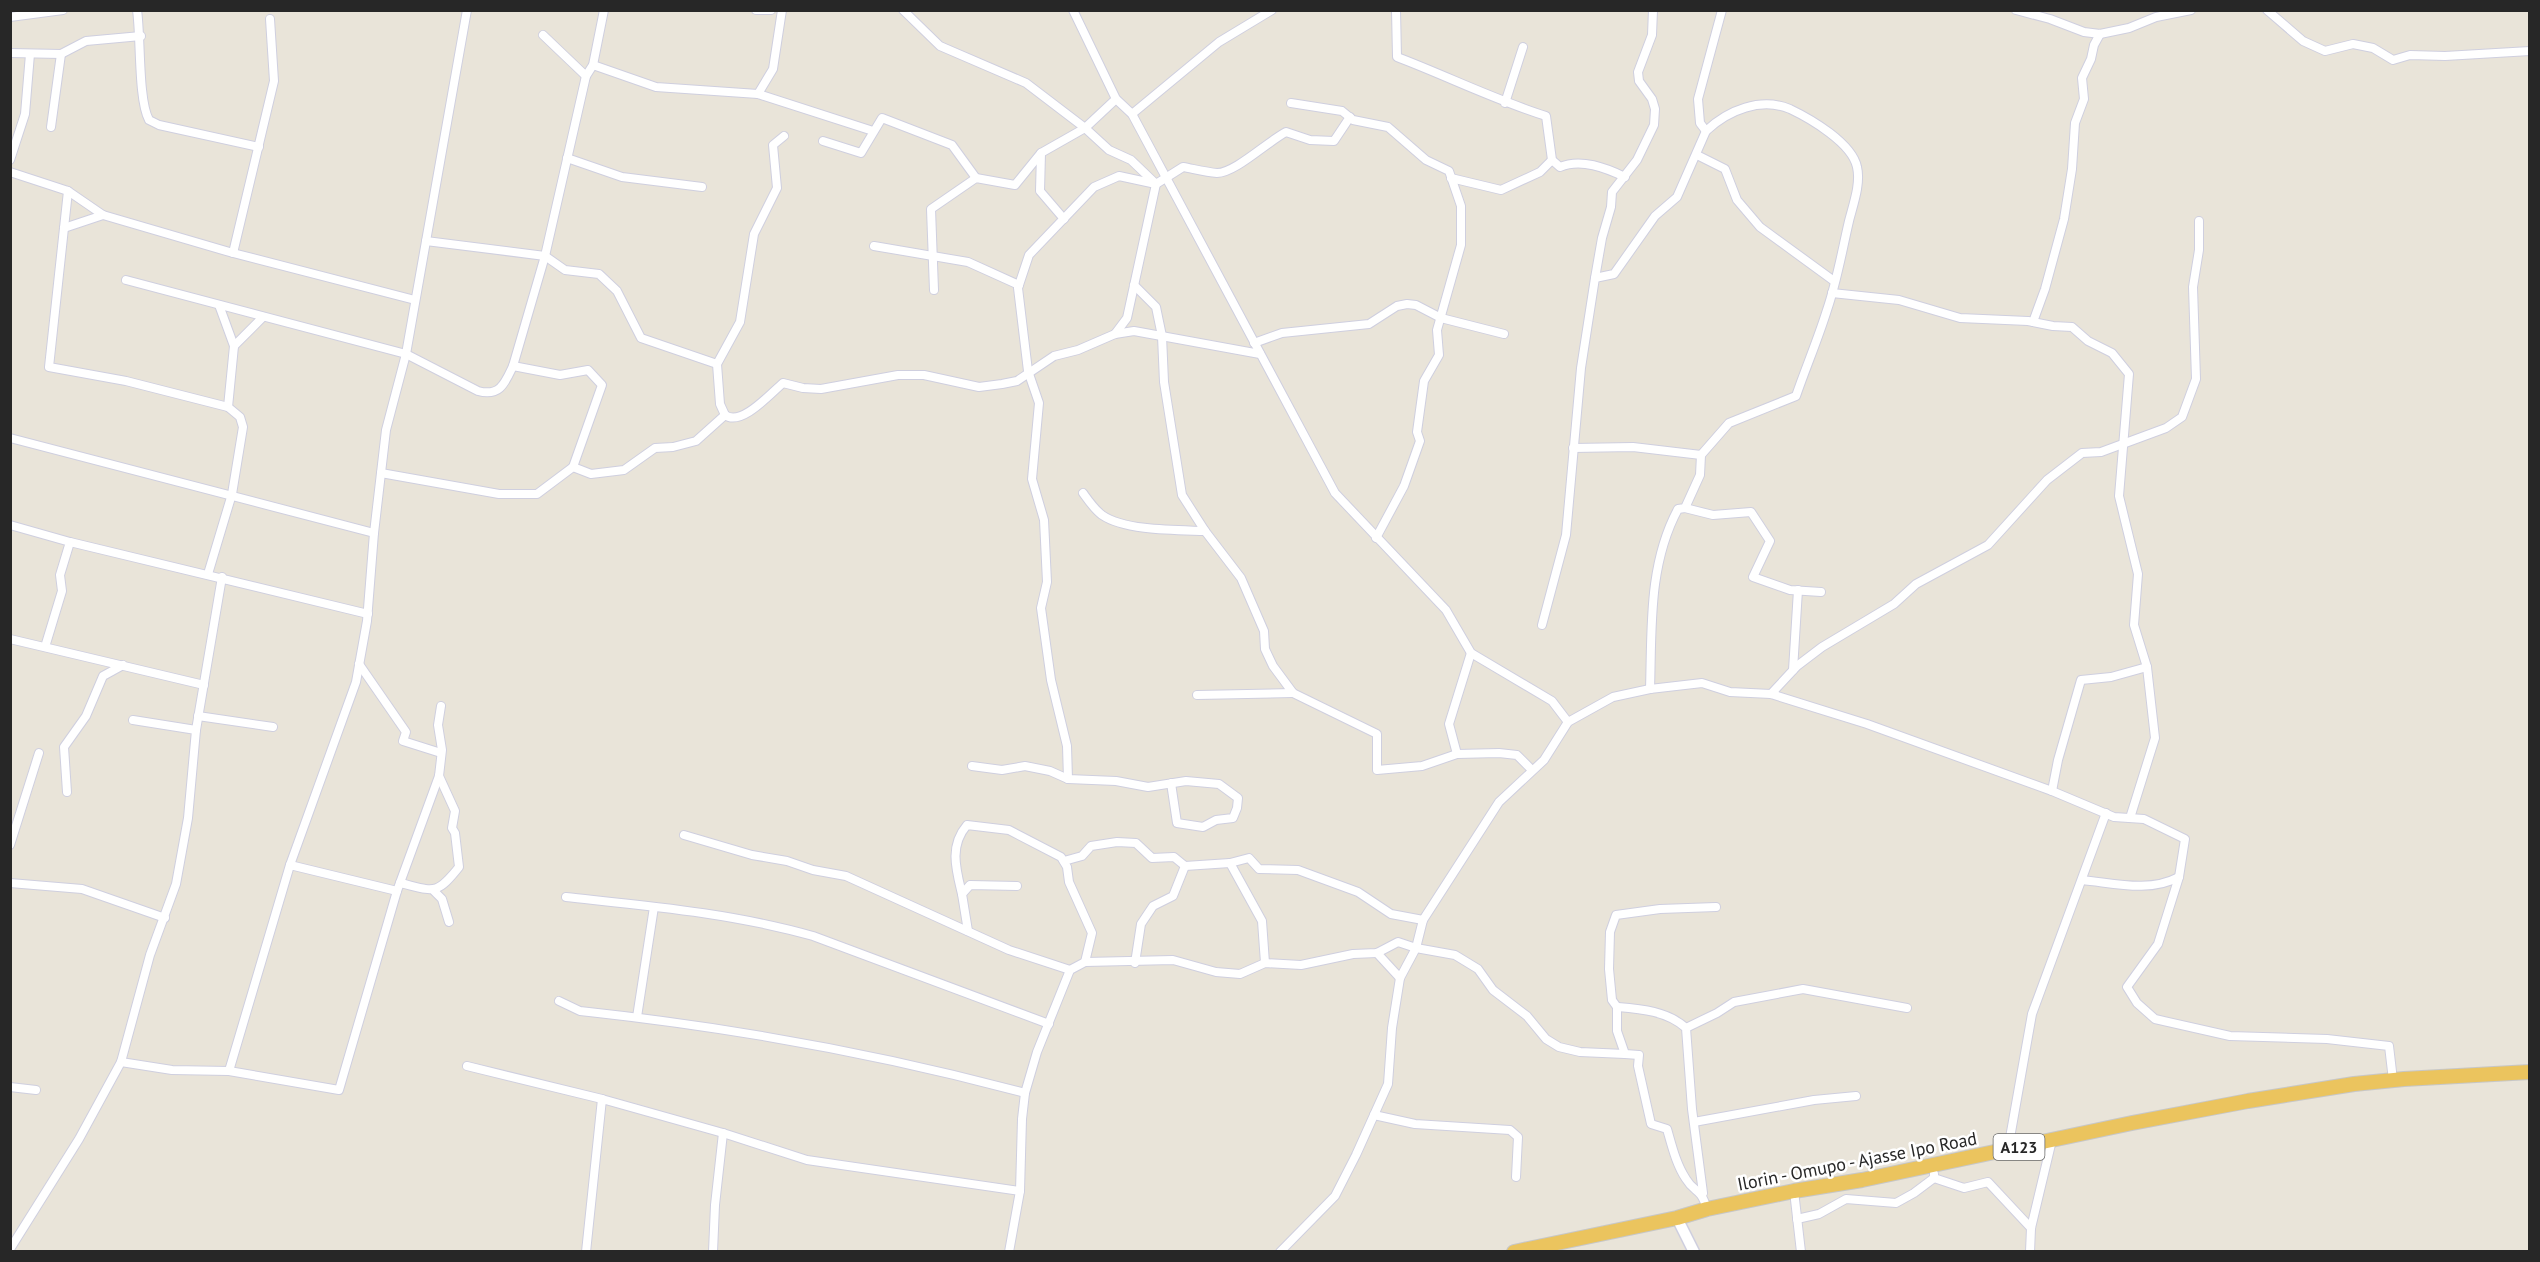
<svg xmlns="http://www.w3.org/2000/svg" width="2540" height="1262" viewBox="0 0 2540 1262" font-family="'PT Sans',sans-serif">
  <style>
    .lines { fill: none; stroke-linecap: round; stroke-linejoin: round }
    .minor-casing { stroke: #cfcfdf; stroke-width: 10 }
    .tertiary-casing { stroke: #cfcfdf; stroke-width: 13 }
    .trunk-casing { stroke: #c7c7c7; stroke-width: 16 }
    .minor { stroke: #fff; stroke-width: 8 }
    .tertiary { stroke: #fff; stroke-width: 10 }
    .trunk { stroke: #ebc45e; stroke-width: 14 }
    .labels { text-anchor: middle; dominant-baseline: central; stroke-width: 5; stroke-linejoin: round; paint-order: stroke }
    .shield { fill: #fff; stroke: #686868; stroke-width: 1.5 }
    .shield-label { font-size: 16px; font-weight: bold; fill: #272727 }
    .street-label { font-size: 18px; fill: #272727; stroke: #fff }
  </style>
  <rect width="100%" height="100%" fill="#e9e4d9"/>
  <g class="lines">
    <defs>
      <g id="minor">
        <path d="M137 10C141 37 138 100 149 120L159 125 259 147"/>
        <path d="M756 10H771"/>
        <path d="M903 10 940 46 1026 83 1085 128 1109 150 1131 160 1156 184 1183 167C1194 169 1206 172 1217 173 1235 173 1267 142 1286 132L1310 140 1334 141 1350 117"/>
        <path d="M1073 10 1116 99 1132 114 1335 493 1446 610 1471 653 1552 701 1568 722"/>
        <path d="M1396 10 1397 57C1447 76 1495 100 1546 116L1552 160 1560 167C1581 158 1606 168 1625 177"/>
        <path d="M2016 10 2050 19 2084 32 2100 34 2129 28 2156 17 2191 10"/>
        <path d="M2267 10 2303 41 2325 51 2353 44 2373 48 2393 60 2410 55 2445 56 2530 51"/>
        <path d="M10 17 63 10"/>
        <path d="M543 35 586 76 593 65 604 10"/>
        <path d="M10 53 61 54 86 41 141 36"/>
        <path d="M593 65 656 87 758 94 873 131"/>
        <path d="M758 94 773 69 782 10"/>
        <path d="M1291 103 1342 111 1353 120 1388 127 1426 160 1449 171 1461 206V245L1437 330 1439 355 1424 381 1417 432 1420 441 1404 486 1376 538"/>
        <path d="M1505 103 1523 47"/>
        <path d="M1132 114 1219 42 1272 10"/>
        <path d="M51 127 61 54"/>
        <path d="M1706 131 1700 123 1698 99 1722 10"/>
        <path d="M823 141 861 153 882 118 952 145 976 178"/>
        <path d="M1697 155 1725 169 1737 200 1760 227 1834 281"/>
        <path d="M567 158 622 177 702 187"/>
        <path d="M10 160 25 114 30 54"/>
        <path d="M10 172 68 191 49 367 126 381 228 407 240 417 243 427 232 494 208 574"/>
        <path d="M1451 178 1501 190 1540 172 1552 160"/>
        <path d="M68 191 103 215 233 253 415 300"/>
        <path d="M1064 219 1040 191 1041 153 1085 128 1116 99"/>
        <path d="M64 228 103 215"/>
        <path d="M426 241 545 256 565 270 599 274 617 291 641 338 717 364"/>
        <path d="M874 246 968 262 1019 285"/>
        <path d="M233 253 274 81 270 19"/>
        <path d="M1595 278 1602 238 1611 207 1612 192 1637 160 1654 125 1655 109 1652 99 1639 81 1638 72 1652 35 1653 10"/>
        <path d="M126 280 406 354 478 391C500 397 505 383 513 366L545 256 586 76"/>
        <path d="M1134 285 1156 307 1162 336 1164 382 1182 495 1205 531 1241 578 1264 631 1265 649 1273 666 1293 693 1377 734V770L1422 766 1457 754 1499 753 1517 755 1532 770"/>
        <path d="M934 290 931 209 976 178 1015 185 1041 153"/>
        <path d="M1832 293 1899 300 1960 318 2028 321 2053 326 2072 327 2088 341 2112 353 2129 374 2119 496 2138 574 2134 625 2147 667 2155 738 2130 818"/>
        <path d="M219 305 234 346"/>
        <path d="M2033 322 2045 289 2064 219 2072 169 2075 123 2084 99 2082 78 2091 59 2094 45 2100 34"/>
        <path d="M1254 343 1282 333 1369 324 1397 306 1407 304 1416 305 1441 318 1504 334"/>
        <path d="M513 366 560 375 588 370 602 385 573 467"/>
        <path d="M228 407 234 346 263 317"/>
        <path d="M725 415 720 404 717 364 740 322 754 234 777 188 773 145 784 136"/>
        <path d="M10 438 374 533"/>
        <path d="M1573 448 1633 447 1701 455"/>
        <path d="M381 473 499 494H537L573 467 591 474 624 470 655 448 673 447 696 441 725 415C741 427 770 394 783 383L803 388 821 389 898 375H924L979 387 1002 384 1017 381 1054 356 1078 350 1115 334 1134 331 1260 354"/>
        <path d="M1083 493C1088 500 1094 509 1102 515 1125 531 1177 530 1205 531"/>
        <path d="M1685 508 1713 515 1751 512 1770 541 1753 577 1790 590 1821 592"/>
        <path d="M10 525 70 542 368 614"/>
        <path d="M1542 625 1566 535 1581 368 1595 278 1614 274 1655 216 1677 197 1706 131C1728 110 1761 97 1790 109 1811 119 1852 143 1857 167 1861 184 1853 205 1849 221 1842 251 1837 281 1827 310 1818 339 1806 367 1796 396L1729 423 1701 455 1700 475 1685 508 1678 509C1648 565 1652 628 1650 689"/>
        <path d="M10 639 204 685"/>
        <path d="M45 647 62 591 60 575 70 542"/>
        <path d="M359 664 406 732 403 741 441 753"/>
        <path d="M1793 670 1798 590"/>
        <path d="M1771 694 1797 666 1822 647 1894 604 1916 584 1988 545 2047 480 2082 453 2101 452 2166 428 2182 417 2196 379 2193 287 2199 250V221"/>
        <path d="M1197 695 1293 693"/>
        <path d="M198 716 273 727"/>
        <path d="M196 730 222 577"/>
        <path d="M1457 754 1449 724 1471 653"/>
        <path d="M972 766 1002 770 1025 766 1050 771 1068 779 1116 781 1148 787 1186 781 1219 784 1238 798 1237 808 1233 818 1216 820 1203 827 1177 823 1171 783"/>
        <path d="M1068 779 1067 746 1051 680 1041 608 1047 582 1044 520 1032 479 1039 403 1028 371 1018 288 1029 255 1094 187 1119 176 1156 184 1127 318 1115 334"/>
        <path d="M2052 791 2058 760 2081 680 2111 677 2147 667"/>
        <path d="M67 792 64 747 86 716 103 676 123 665"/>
        <path d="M684 835 752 855 787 861 813 870 846 876 1009 950 1070 970"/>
        <path d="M10 845 39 753"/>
        <path d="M1064 861 1082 856 1091 846 1117 842 1136 843 1152 858 1174 857 1185 866 1230 863 1262 921 1265 963"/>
        <path d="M1230 863 1249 858 1259 869 1298 870 1358 892 1391 914 1423 920"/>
        <path d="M290 865 397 891"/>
        <path d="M2082 880C2114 883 2149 893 2179 877"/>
        <path d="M10 883 82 889 165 918"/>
        <path d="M400 883C434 891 436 896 459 867L455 833 452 828 455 811 439 776"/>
        <path d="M433 890 442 899 449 922"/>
        <path d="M962 894C956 869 949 846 967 825L1009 830 1061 857 1067 867 1069 882 1092 933 1085 962 1070 970 1037 1052 1025 1093 1022 1119 1020 1191 1009 1252"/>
        <path d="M566 897C649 906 732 913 813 936L1049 1024"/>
        <path d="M968 931 962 894 970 885 1017 886"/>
        <path d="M1377 953 1400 978"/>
        <path d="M1085 962 1173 960 1216 972 1240 974 1265 963 1301 965 1353 954 1377 953 1398 942 1416 948 1455 955 1478 969 1493 990 1527 1016 1546 1039 1559 1047 1580 1052 1625 1054"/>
        <path d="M1135 963 1141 924 1153 906 1173 896 1185 866"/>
        <path d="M559 1001 580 1011C729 1027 880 1054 1025 1093"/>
        <path d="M1617 1007C1641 1009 1667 1011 1686 1028L1692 1109 1703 1193"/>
        <path d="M637 1017 654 907"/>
        <path d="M1686 1028 1717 1013 1734 1002 1803 989 1907 1008"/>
        <path d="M121 1062 172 1070 229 1071 290 865 356 682 367 621 374 533 386 430 406 354 467 10"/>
        <path d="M467 1066 602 1099"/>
        <path d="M229 1071 339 1090 397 891 439 776 442 750 438 725 441 706"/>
        <path d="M10 1087 36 1090"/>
        <path d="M1374 1115 1415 1124 1510 1130 1518 1137 1516 1177"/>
        <path d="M1694 1122 1814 1100 1856 1096"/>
        <path d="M2008 1149 2032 1014 2106 813"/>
        <path d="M1934 1174V1178L1964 1188 1988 1182 2031 1228"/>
        <path d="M1794 1191 1801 1252"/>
        <path d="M1707 1209C1700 1186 1695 1194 1686 1179 1676 1164 1672 1146 1667 1129L1651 1124 1638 1066 1639 1055 1625 1054 1617 1031V1007L1612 1000 1609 969 1610 932 1616 915 1660 909 1716 907"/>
        <path d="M1797 1219 1819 1214 1846 1199 1896 1203 1914 1193 1934 1178"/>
        <path d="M10 1249 79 1139 121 1062 150 955 176 884 188 818 196 730 133 720"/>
        <path d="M586 1252 602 1099 723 1133 807 1160 1020 1191"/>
        <path d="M713 1252 715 1205 723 1133"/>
        <path d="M1280 1252 1335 1196 1356 1155 1388 1084 1392 1028 1400 978 1416 948 1423 920 1499 802 1544 760 1568 722 1613 697 1650 689 1702 683 1730 692 1771 694 1867 724 2052 791 2114 817 2144 819 2185 839 2179 877 2158 944 2127 987 2137 1003 2155 1019 2230 1036 2327 1039 2389 1046 2393 1080"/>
        <path d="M2030 1252 2031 1228 2052 1140"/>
      </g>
      <path id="tertiary" d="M1677 1218 1694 1252"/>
      <path id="trunk" d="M1514 1252 1677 1218 1707 1209 1794 1191 1862 1180 2132 1123 2248 1101 2354 1084 2404 1079 2530 1072"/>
    </defs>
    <!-- minor casing -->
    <use href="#minor" class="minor-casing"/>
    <!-- tertiary casing -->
    <use href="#tertiary" class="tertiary-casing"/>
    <!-- trunk casing -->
    <use href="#trunk" class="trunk-casing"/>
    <!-- minor -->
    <use href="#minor" class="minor"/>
    <!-- tertiary -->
    <use href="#tertiary" class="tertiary"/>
    <!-- trunk -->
    <use href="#trunk" class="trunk"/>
  </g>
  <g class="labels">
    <!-- shield labels -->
    <rect class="shield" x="1993.5" y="1134" width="51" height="26" rx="4.5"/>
    <g class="shield-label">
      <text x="2019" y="1147">A123</text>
    </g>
    <!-- street labels -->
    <g class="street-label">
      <text transform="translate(1857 1161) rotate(-11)">Ilorin - Omupo - Ajasse Ipo Road</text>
    </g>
  </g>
  <!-- border -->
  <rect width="2540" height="1262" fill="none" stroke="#272727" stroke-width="24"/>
</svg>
